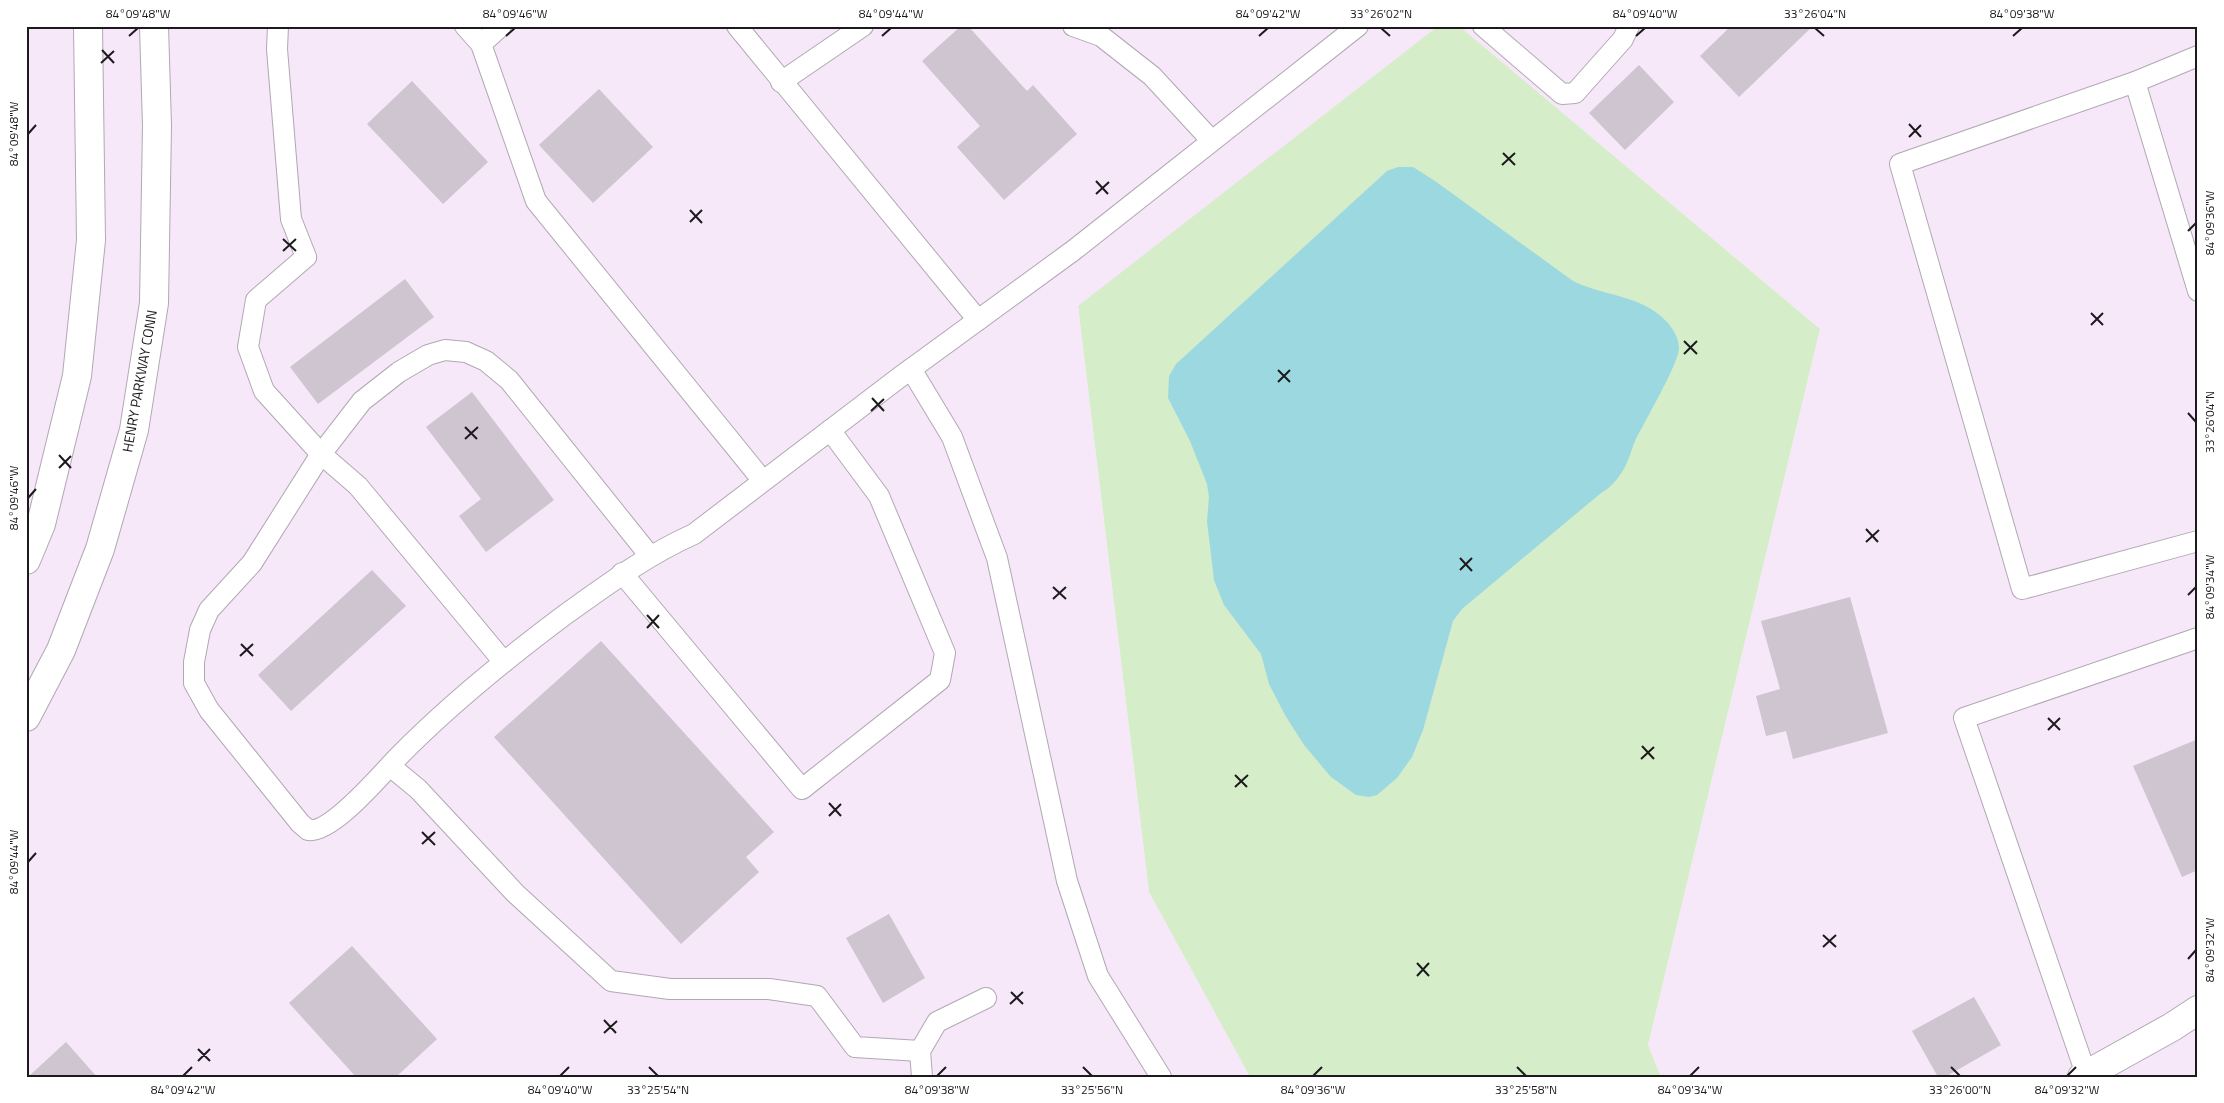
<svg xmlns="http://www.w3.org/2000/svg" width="2224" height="1103" viewBox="0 0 2224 1103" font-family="'Titillium Web',sans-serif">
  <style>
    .built { fill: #f6e7f9 }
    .green { fill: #d5edc9 }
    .water { fill: #9cd8e0 }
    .building { fill: #cec5d0 }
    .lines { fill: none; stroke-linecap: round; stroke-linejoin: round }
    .lane-casing { stroke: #b1a8b3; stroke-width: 22 }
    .street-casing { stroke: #b1a8b3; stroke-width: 30 }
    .secondary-casing { stroke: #b1a8b3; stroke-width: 30 }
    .lane { stroke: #fff; stroke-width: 20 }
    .street { stroke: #fff; stroke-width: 28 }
    .secondary { stroke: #fff; stroke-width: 28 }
    .ticks { fill: none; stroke: #1d1a1e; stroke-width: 2 }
    .labels { text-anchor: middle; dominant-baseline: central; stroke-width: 5; stroke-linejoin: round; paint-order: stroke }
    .street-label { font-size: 14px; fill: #1d1a1e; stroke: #fff }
    .neatline { fill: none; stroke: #1d1a1e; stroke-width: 2 }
    .ticks-label { font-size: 12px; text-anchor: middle; fill: #1d1a1e }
  </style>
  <rect width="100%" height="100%" fill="#fef8ff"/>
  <!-- built -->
  <g class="built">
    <path d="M26 26H1438L1078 307 1149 892 1250 1077H26Z"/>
    <path d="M1459 26H2198V1077H1661L1648 1045 1820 329Z"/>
  </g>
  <!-- green -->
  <path class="green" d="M1438 26H1459L1820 329 1648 1045 1661 1077H1250L1149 892 1078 306Z"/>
  <!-- water -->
  <path class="water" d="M1398 167H1413L1435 181 1573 281C1603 296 1642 295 1666 321 1673 328 1679 339 1679 348 1679 363 1644 423 1635 441 1631 451 1628 463 1622 472 1616 481 1610 488 1601 493L1462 609 1453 621 1423 730 1412 757 1397 778 1377 795 1369 797 1356 795 1331 777 1304 745 1285 715 1269 684 1261 654 1224 605 1214 580 1207 521 1209 497 1207 484 1190 441 1168 398 1169 376 1176 364 1387 171Z"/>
  <!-- building -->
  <g class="building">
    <path d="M961 26H968L1027 91 1033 85 1077 134 1004 200 957 147 980 126 922 61Z"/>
    <path d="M1731 26H1813L1739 97 1700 56Z"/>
    <path d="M1639 65 1674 102 1625 150 1589 113Z"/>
    <path d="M412 81 488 162 443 204 367 124Z"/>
    <path d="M599 89 653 147 593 203 539 145Z"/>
    <path d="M405 279 434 317 318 404 290 367Z"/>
    <path d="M472 392 554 500 486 552 459 516 481 499 426 427Z"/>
    <path d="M372 570 406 606 291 711 258 675Z"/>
    <path d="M1850 597 1888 733 1793 759 1786 731 1766 736 1756 696 1780 689 1761 621Z"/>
    <path d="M601 641 774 832 746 857 759 872 681 944 494 737Z"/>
    <path d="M2198 739V870L2182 877 2133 766Z"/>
    <path d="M889 914 925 978 883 1003 846 938Z"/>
    <path d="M352 946 437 1039 396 1077H356L289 1003Z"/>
    <path d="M1974 997 2001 1045 1945 1077H1938L1912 1031Z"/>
    <path d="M66 1042 97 1077H28Z"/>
  </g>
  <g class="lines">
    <defs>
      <g id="lane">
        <path d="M278 26 277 49 291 219 306 257 256 300 248 347 264 391 321 454 362 401 399 372 428 355 445 350 466 352 486 361 509 380 650 556"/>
        <path d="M465 26 481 44 536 201 763 481"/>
        <path d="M737 26 978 320"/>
        <path d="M1073 26 1101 36 1152 76 1211 140"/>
        <path d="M1483 26 1562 94 1575 93 1623 39 1629 26"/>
        <path d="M481 44 501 26"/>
        <path d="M2198 56 2135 82 1900 164 2022 589 2198 541"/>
        <path d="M781 82 863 26"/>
        <path d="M2135 82 2198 291"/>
        <path d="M911 369 952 437 997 558 1067 881 1098 976 1161 1077"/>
        <path d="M622 573 802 789 940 680 945 653 879 496 830 430"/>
        <path d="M503 661 358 486 321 454 252 563 209 610 200 630 194 662V683L209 710 300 823 308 830C332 834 382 773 399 756 451 703 507 658 566 614 608 584 647 555 694 534L900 377 1074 250 1358 26"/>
        <path d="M390 766 418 789 515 893 611 981 670 989H769L817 996 855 1047 920 1051"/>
        <path d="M2086 1074 1964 718 2198 638"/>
        <path d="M922 1077 920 1051 937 1022 986 998"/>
      </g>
      <path id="street" d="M2082 1077 2172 1027 2198 1010"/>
      <g id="secondary">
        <path d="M26 560 41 524 77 376 91 240 88 26"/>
        <path d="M26 717 61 650 100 549 134 430 154 303 157 126 154 26"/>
      </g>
    </defs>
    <!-- lane casing -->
    <use href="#lane" class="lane-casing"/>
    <!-- street casing -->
    <use href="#street" class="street-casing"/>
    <!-- secondary casing -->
    <use href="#secondary" class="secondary-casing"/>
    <!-- lane -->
    <use href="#lane" class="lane"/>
    <!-- street -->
    <use href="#street" class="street"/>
    <!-- secondary -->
    <use href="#secondary" class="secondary"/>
  </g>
  <!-- ticks -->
  <path class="ticks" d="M1381 28 1390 36M1815 28 1824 36M129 36 138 28M506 36 515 28M882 36 891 28M1259 36 1268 28M1636 36 1645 28M2013 36 2022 28M102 50 114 63M101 63 114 51M1909 124 1921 137M28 134 36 125M1909 137 1921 125M1503 153 1515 165M1502 165 1515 153M1096 181 1108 194M1096 194 1109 182M690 210 702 223M690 222 702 210M2188 231 2196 223M283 239 296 251M283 251 296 239M2091 313 2103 325M2091 325 2103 313M1684 341 1697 354M1684 354 1697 341M1278 370 1290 382M1278 382 1290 370M872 398 884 411M871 411 884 399M2188 413 2196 422M465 427 477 439M465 439 478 427M59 455 71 468M59 468 71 456M28 498 36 489M1866 529 1878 542M1866 542 1879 530M1460 558 1472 571M1460 570 1472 558M1053 587 1066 599M2188 595 2196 587M1053 599 1066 587M647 615 659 628M647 628 659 615M241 644 253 656M240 656 253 644M2048 718 2060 730M2048 730 2060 718M1642 746 1654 759M1641 759 1654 747M1235 775 1247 787M1235 787 1248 775M829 803 841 816M829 816 841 804M422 832 435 845M422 844 435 832M28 862 36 853M1823 935 1836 947M1823 947 1836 935M2188 959 2196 950M1417 963 1429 976M1417 976 1429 963M1011 992 1023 1004M1010 1004 1023 992M604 1020 616 1033M604 1033 617 1021M198 1049 210 1061M198 1061 210 1049M649 1067 658 1076M1083 1067 1092 1076M1517 1067 1526 1076M1951 1067 1960 1076M183 1076 192 1067M560 1076 569 1067M937 1076 946 1067M1313 1076 1322 1067M1690 1076 1699 1067M2067 1076 2076 1067"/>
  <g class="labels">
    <!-- street labels -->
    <g class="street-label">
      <text transform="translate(139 381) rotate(-80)">HENRY PARKWAY CONN</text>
    </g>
  </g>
  <!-- border -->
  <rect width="2224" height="1103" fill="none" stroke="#ffffff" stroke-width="55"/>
  <rect x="28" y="28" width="2168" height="1048" class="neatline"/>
  <g class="ticks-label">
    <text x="138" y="18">84°09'48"W</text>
    <text x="515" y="18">84°09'46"W</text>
    <text x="891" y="18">84°09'44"W</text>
    <text x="1268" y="18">84°09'42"W</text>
    <text x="1381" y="18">33°26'02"N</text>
    <text x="1645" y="18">84°09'40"W</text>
    <text x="1815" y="18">33°26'04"N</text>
    <text x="2022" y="18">84°09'38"W</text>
    <text transform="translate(14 134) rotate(-90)" y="4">84°09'48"W</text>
    <text transform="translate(2210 223) rotate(-90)" y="4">84°09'36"W</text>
    <text transform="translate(2210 422) rotate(-90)" y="4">33°26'04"N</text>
    <text transform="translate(14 498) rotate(-90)" y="4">84°09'46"W</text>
    <text transform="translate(2210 587) rotate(-90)" y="4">84°09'34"W</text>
    <text transform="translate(14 862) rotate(-90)" y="4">84°09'44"W</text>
    <text transform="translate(2210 950) rotate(-90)" y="4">84°09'32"W</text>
    <text x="183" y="1094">84°09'42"W</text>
    <text x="560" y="1094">84°09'40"W</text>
    <text x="658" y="1094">33°25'54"N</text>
    <text x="937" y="1094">84°09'38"W</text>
    <text x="1092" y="1094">33°25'56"N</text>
    <text x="1313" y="1094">84°09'36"W</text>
    <text x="1526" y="1094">33°25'58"N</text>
    <text x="1690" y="1094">84°09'34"W</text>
    <text x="1960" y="1094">33°26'00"N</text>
    <text x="2067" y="1094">84°09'32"W</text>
  </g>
</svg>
